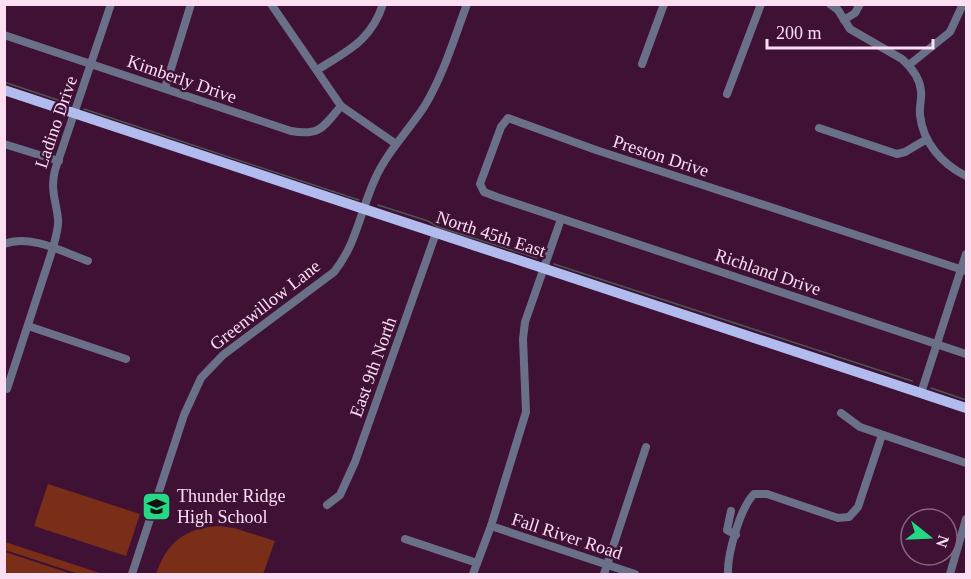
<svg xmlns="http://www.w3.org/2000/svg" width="971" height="579" viewBox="0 0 971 579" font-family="Georgia,serif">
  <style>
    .green { fill: #7a2e18 }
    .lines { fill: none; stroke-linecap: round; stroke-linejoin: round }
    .stream { stroke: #4c5752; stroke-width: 1.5 }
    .minor { stroke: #6b7089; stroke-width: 8 }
    .major { stroke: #b1bbee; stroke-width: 10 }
    .labels { text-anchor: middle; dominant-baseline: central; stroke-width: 5; stroke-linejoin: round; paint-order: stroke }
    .street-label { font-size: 18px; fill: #fcdef3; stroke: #3e1135 }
    .poi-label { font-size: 18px; fill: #fcdef3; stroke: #3e1135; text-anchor: start }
  </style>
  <rect width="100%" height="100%" fill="#3e1135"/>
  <!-- green -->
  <g class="green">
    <path d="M48 484 140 514 126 556 34 526Z"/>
    <path d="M219 526 234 528 275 541 263 574H156C167 542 185 528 219 526Z"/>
    <path d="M4 542H5L103 574H79L5 550Z"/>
    <path d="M5 552 72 574H5Z"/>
  </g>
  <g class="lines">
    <!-- stream -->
    <g class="stream">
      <path d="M4 82 70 104"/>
      <path d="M84 109 359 200"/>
      <path d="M378 205 428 221 438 227 537 258"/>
      <path d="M554 264 912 381"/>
      <path d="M931 388 966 400"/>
    </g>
    <!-- minor -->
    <g class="minor">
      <path d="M271 4 341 106 396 144"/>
      <path d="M830 4 838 10 850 29 902 59C911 67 920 79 921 91 922 99 919 107 920 115 923 143 942 164 966 176"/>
      <path d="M844 20 855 13 860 4"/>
      <path d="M4 35 291 131C321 136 323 127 341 106"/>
      <path d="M642 64 664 4"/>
      <path d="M909 65 950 32 963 4"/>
      <path d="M317 70C347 51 371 41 383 4"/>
      <path d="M165 88 191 4"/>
      <path d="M727 94 761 4"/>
      <path d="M819 128 897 154 905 152 927 139"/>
      <path d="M4 144 59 161"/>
      <path d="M4 244C31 234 63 252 88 261"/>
      <path d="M966 271 596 150 508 118 501 127 480 184 484 192 497 197 966 354"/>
      <path d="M28 326 126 359"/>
      <path d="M7 389 53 248C55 239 59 228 58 219 56 200 50 190 55 170L111 4"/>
      <path d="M921 393 966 254"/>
      <path d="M841 413 860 427 966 463"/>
      <path d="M327 505 340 495 355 462 436 233"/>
      <path d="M731 511 727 530 736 535"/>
      <path d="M491 526 635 574"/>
      <path d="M405 539 477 563"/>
      <path d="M132 574 184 415 201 378 223 355 334 272C357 243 360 212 375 179 387 152 408 131 424 107 443 76 454 39 467 4"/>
      <path d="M473 574 491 526 526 412 523 339 525 322 561 219"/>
      <path d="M604 574 646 447"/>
      <path d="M728 574C727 555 740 508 754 494H767L838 518 849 517 858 507 882 435"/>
      <path d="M950 574 966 519"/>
    </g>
    <!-- major -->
    <path class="major" d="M4 90 966 408"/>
  </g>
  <!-- icons -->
  <defs>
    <symbol id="school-square" viewBox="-11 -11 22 22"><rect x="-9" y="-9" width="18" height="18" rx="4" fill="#24d886" stroke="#3e1135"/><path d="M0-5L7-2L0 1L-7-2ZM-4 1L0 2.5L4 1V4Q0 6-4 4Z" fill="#111"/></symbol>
  </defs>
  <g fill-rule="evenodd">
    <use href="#school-square" x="140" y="490" width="33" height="33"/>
  </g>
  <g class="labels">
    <!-- street labels -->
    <g class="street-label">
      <text transform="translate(182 79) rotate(19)">Kimberly Drive</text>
      <text transform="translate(56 122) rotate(-71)">Ladino Drive</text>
      <text transform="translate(661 156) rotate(18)">Preston Drive</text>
      <text transform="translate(491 234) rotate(18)">North 45th East</text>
      <text transform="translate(768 272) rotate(19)">Richland Drive</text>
      <text transform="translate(265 305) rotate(-38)">Greenwillow Lane</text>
      <text transform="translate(373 367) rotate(-70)">East 9th North</text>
      <text transform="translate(567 536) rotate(18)">Fall River Road</text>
    </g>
    <!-- poi labels -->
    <g class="poi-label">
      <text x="177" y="496">Thunder Ridge<tspan x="177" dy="21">High School</tspan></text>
    </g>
  </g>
  <!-- border -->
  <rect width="971" height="579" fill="none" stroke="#fcdef3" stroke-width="12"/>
  <!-- north arrow -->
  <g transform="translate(929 537) rotate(108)"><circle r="28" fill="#3e1135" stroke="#8a6381" stroke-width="1.5"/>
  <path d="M0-4.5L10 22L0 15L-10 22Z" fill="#24d886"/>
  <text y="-9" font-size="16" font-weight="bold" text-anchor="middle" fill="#fcdef3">N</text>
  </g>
  <!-- scale -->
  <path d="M767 39v9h166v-9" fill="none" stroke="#fcdef3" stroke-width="3"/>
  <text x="776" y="39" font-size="18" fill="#fcdef3" stroke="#3e1135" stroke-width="4.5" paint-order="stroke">200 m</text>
</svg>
